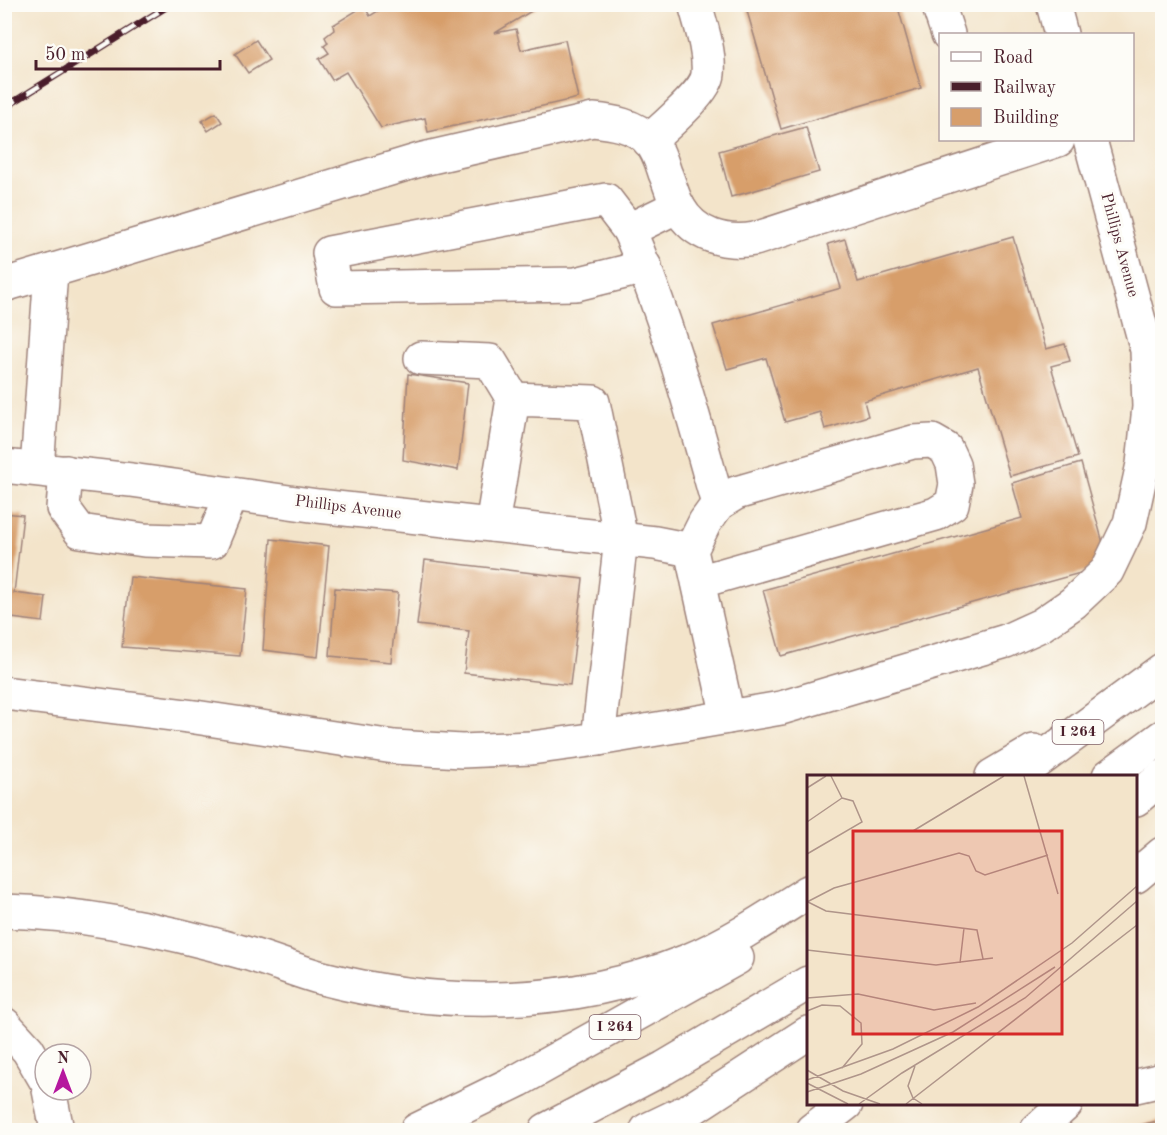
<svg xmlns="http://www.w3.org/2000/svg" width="1167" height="1135" viewBox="0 0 1167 1135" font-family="'Old Standard TT',serif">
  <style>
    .building { fill: #d79e6b }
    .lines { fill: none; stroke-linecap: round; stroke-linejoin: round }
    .minor-casing { stroke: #9e827a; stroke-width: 36 }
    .highway-casing { stroke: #9e827a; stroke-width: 36 }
    .minor { stroke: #fff; stroke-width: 33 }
    .highway { stroke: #fff; stroke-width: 33 }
    .rail-casing { stroke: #4a1f2b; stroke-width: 7 }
    .rail { stroke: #fdfcf7; stroke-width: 4.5; stroke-dasharray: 14; stroke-linecap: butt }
    .labels { text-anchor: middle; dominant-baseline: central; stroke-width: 6; stroke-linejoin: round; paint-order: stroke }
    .shield { fill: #fdfcf7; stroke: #806168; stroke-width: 1.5 }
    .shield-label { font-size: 15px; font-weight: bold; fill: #4a1f2b }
    .street-label { font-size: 16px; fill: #4a1f2b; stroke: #fdfcf7 }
    .inset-road { fill: none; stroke: #af958a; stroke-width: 1.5 }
    .view { fill: #d62828; fill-opacity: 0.15; stroke: #d62828; stroke-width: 3 }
    .inset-edge { fill: none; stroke: #4a1f2b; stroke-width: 3 }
  </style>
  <rect width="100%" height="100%" fill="#fdfcf7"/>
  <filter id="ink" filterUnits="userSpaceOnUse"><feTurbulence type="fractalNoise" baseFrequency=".0167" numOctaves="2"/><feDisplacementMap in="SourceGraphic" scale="12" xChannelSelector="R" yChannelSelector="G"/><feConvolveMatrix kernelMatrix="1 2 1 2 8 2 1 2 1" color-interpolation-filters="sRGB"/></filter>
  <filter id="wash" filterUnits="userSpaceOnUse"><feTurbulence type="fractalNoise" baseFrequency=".008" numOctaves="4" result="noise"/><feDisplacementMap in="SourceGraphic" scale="24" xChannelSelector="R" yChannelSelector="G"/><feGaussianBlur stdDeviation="1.35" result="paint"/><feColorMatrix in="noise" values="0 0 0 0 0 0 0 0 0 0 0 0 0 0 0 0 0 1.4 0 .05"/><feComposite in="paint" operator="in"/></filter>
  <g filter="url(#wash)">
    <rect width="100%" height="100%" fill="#f3e4ca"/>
    <g id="blocks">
      <!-- building -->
      <g class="building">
        <path d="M389 4H543L495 33 516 29 521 50 565 40 578 98 428 132 425 118 381 128 346 72 332 80 319 59 329 53 324 46 328 43 325 37 334 30 333 25 364 6 370 16Z"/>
        <path d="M745 4H897L921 88 781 129Z"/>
        <path d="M256 40 269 60 248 73 235 54Z"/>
        <path d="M216 113 222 122 208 131 202 121Z"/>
        <path d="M806 127 819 172 731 197 719 151Z"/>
        <path d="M1013 237 1046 349 1065 344 1070 361 1051 366 1078 457 1010 476 978 367 864 401 868 416 825 429 820 412 785 422 766 358 727 369 713 325 841 288 828 244 845 239 858 282Z"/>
        <path d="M408 374 468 383 458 470 403 460Z"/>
        <path d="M1081 463 1109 565 781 656 763 590 1022 518 1012 483Z"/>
        <path d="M4 513 23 515 14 593 46 597 43 622 4 617Z"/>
        <path d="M271 539 329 546 318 657 263 650Z"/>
        <path d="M425 560 583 579 570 685 464 673 469 631 417 625Z"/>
        <path d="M130 577 247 589 240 656 122 647Z"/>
        <path d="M335 588 398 593 391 662 330 656Z"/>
        <path d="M1162 1120V1130H1119Z"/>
      </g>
    </g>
  </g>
  <g filter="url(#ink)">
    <use href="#blocks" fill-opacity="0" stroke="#9e827a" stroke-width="1.5"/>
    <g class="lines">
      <defs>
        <g id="minor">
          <path d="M938 4 948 34"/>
          <path d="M1053 4 1061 34"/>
          <path d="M649 141C663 128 707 91 708 74 710 51 701 26 695 4"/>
          <path d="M678 206 629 230C667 318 692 412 718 504"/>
          <path d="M629 230 606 200 329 253 336 288 576 284 645 267"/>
          <path d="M4 285 423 159 593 120C614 122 633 125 649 140 658 149 661 161 665 173 670 184 673 198 679 208 695 236 725 244 755 239L1058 140"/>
          <path d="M421 358 490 361 513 399"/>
          <path d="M4 466 131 480 318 506 655 543 691 550"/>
          <path d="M37 469 51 271"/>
          <path d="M66 472 63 508 80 531 144 540 212 542 232 494"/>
          <path d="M492 525 513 399 593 402 621 539 598 739"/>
          <path d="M698 582 936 514 952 504 956 484 953 464 946 449 932 441 913 442 736 493 718 504 705 522 691 550 728 717"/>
          <path d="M4 693 195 717 394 747 462 751 531 748 598 739 781 708 1006 641 1041 625 1073 603 1107 571 1130 523 1143 464 1149 407 1147 350 1090 140"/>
          <path d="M1136 1086 1162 1080"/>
          <path d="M1037 1130 1066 1104"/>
        </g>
        <g id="highway">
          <path d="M992 776 1034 751"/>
          <path d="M1018 776 1162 670"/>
          <path d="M1109 776 1162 737"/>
          <path d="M1136 799 1162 777"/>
          <path d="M1136 876 1162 854"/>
          <path d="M4 911C86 913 166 930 245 953 271 960 296 971 322 978 443 1009 570 1008 687 961 730 943 769 917 808 892"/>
          <path d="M4 1024 28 1050 45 1079"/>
          <path d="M49 1090 57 1130"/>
          <path d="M417 1130 519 1080 737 958"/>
          <path d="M546 1130 664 1068 808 983"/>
          <path d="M647 1130 693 1108 808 1033"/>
          <path d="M812 1130 846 1104"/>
        </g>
      </defs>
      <!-- minor casing -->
      <use href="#minor" class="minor-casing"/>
      <!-- highway casing -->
      <use href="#highway" class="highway-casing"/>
      <!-- minor -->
      <use href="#minor" class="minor"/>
      <!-- highway -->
      <use href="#highway" class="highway"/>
      <defs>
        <path id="rail" d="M4 108 171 4"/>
      </defs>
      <!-- rail casing -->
      <use href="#rail" class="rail-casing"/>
      <!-- rail -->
      <use href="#rail" class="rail"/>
    </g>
  </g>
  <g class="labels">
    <!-- shield labels -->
    <g class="shield">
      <rect x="1052.5" y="720" width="51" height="24" rx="4.5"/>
      <rect x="589.5" y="1015" width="51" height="24" rx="4.5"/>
    </g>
    <g class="shield-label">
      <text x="1078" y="732">I 264</text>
      <text x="615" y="1027">I 264</text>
    </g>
    <!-- street labels -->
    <g class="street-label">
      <text transform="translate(1119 245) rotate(75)">Phillips Avenue</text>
      <text transform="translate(348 508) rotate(7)">Phillips Avenue</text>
    </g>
  </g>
  <!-- overview -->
  <g transform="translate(807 775)">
    <rect width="330" height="330" fill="#f3e4ca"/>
    <path class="inset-road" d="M24 1 35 23M217 1 251 119M0 13 19 1M0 47 35 23M106 56 197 1M0 79 55 47 46 26 35 23M0 127 27 113 152 78 162 81 169 96 178 100 241 80M1 127 19 136 170 155 176 184M0 175 129 190 186 183M153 188 157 153M0 223 51 219 127 235 169 228M0 236 15 230 33 231 54 248 55 269 35 293M108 291 101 311 106 323 115 329M0 295 36 316 73 329M0 305 86 274 171 232 265 168 330 111M0 308 41 329M0 317 54 299 146 257 248 192M52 329 95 298 218 223 330 126M99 329 330 150"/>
    <path class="view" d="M46 56H255V259H46Z"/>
    <rect width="330" height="330" class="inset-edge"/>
  </g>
  <!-- margin -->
  <rect width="1167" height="1135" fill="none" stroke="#fdfcf7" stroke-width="24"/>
  <!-- legend -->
  <rect x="939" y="33" width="195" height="108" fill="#fdfcf7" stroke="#b5a4a5" stroke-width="1.5"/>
  <rect x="951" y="52" width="30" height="9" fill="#ffffff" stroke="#b5a4a5" stroke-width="1.5"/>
  <text x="993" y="63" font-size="18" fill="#4a1f2b">Road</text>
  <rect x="951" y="82" width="30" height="9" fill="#4a1f2b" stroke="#b5a4a5" stroke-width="1.5"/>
  <text x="993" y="93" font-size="18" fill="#4a1f2b">Railway</text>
  <rect x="951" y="108" width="30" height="18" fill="#d79e6b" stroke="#b5a4a5" stroke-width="1.5"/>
  <text x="993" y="123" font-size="18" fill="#4a1f2b">Building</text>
  <!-- north arrow -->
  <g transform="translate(63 1072)"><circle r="28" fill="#fdfcf7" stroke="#b5a4a5" stroke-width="1.5"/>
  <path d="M0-4.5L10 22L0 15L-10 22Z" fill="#b5179e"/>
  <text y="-9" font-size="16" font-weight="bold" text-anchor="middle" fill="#4a1f2b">N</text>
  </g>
  <!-- scale -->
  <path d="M36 60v9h184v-9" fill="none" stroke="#4a1f2b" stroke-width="3"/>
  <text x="45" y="60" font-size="18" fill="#4a1f2b" stroke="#fdfcf7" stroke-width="4.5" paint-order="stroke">50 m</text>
</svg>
